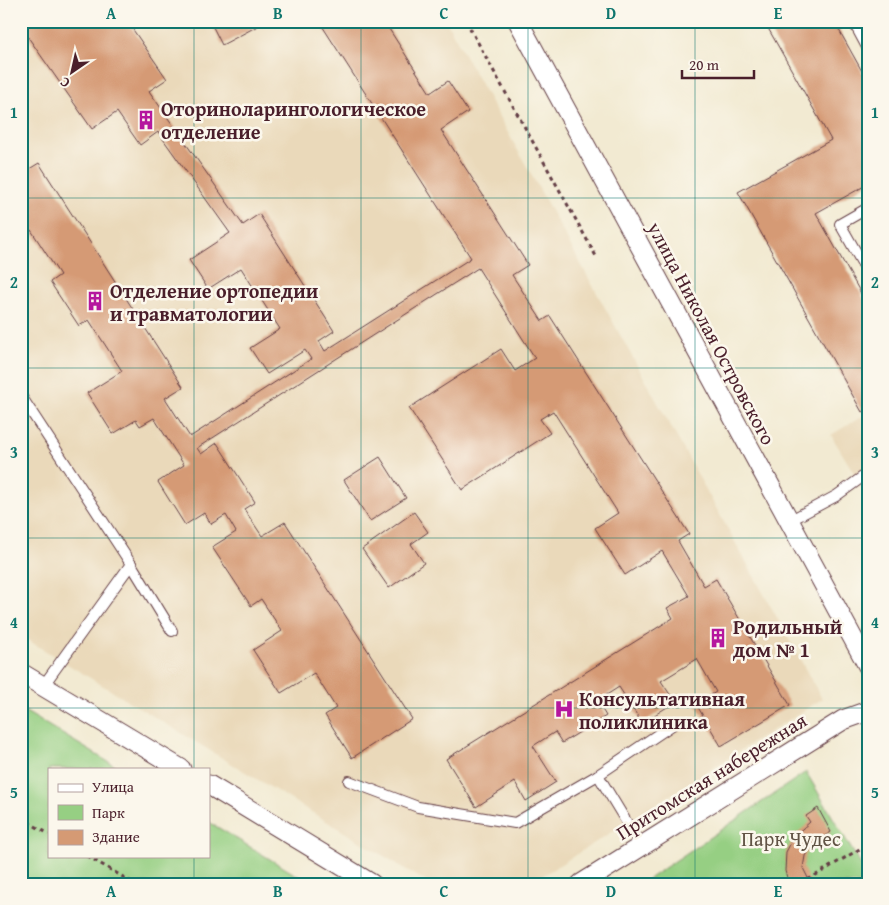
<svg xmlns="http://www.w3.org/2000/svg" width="889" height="905" viewBox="0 0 889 905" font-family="'Gentium Book Plus',serif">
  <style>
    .built { fill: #ead9ba }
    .green { fill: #96cf83; stroke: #707757 }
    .building { fill: #d59a74 }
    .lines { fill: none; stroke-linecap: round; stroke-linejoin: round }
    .lane-casing { stroke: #633d44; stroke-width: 12 }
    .street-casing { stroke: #633d44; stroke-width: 21 }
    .path { stroke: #633d44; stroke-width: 3; stroke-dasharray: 4 4; stroke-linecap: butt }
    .lane { stroke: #fff; stroke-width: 10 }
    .street { stroke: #fff; stroke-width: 19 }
    .grid { fill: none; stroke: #0f766e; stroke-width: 1; stroke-opacity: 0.55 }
    .labels { text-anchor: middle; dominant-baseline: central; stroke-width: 5; stroke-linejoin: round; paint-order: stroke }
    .poi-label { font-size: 20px; font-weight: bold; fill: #4a1f2b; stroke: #fbf7ec; text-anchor: start }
    .street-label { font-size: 20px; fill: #4a1f2b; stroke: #fbf7ec }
    .park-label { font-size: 20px; fill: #615445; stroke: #fbf7ec }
    .neatline { fill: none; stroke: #0f766e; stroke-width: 2 }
    .grid-label { font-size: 16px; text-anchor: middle; font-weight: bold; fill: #0f766e }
  </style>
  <rect width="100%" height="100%" fill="#fbf7ec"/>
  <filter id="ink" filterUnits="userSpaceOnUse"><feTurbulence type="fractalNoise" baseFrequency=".02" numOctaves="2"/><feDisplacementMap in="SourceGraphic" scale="10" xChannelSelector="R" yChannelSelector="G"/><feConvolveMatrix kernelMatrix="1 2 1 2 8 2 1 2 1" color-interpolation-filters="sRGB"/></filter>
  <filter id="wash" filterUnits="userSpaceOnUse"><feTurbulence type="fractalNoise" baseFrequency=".0096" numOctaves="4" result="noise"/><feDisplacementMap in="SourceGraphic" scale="20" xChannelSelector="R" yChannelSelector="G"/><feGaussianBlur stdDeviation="1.12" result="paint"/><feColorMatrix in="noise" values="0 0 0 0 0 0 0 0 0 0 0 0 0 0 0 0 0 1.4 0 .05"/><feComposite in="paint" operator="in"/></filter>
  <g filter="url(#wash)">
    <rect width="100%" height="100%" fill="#f2ead2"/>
    <!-- built -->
    <g class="built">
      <path d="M21 21H446L822 699 531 883 430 884 21 636Z"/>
      <path d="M868 413V496L831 435Z"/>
    </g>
    <!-- green -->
    <g class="green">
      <path d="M21 709 120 769H49V856H209V822L311 884H21Z"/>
      <path d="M806 772 868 877V884H641Z"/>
    </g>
    <g id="blocks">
      <!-- building -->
      <g class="building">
        <path d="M21 21H127L167 79 149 91 243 225 259 214 334 331 319 341 325 351 471 258 319 21H384L430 93 448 81 468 112 441 130 528 265 512 275 542 321 550 316 689 534 678 541 704 586 716 579 790 705 721 746 696 704 716 692 697 659 661 681 675 702 642 723 619 687 597 701 606 716 562 743 555 732 533 746 556 782 526 801 515 782 476 807 446 759 673 618 667 608 689 596 662 551 625 575 595 528 618 513 553 411 540 419 550 433 462 490 409 408 501 349 515 371 535 358 478 268 197 448 201 454 217 443 255 502 244 509 262 536 285 522 412 719 352 758 325 715 336 708 314 673 281 693 253 650 282 631 261 599 251 606 212 547 236 532 226 515 211 524 204 513 185 525 158 482 184 465 154 418 140 426 136 420 113 434 87 393 122 371 89 320 79 326 50 282 60 275 31 230 21 236V174L39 163 183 387 165 398 190 437 311 359 305 350 267 374 250 348 280 329 241 268 208 289 189 260 230 233 158 132 140 145 117 112 92 129 21 27Z"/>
        <path d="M210 21H267L222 45Z"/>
        <path d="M764 21H834L868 82V184L816 213 868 306V408L862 412 738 192 831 140Z"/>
        <path d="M380 457 406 498 370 521 344 480Z"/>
        <path d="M414 512 428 532 411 544 424 563 389 588 362 549Z"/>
        <path d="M818 808 831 832 810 846 805 856 803 868 811 884H789L785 871 786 852 795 835 810 822 806 816Z"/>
      </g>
    </g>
  </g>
  <g filter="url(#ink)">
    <use href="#blocks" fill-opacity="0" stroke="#633d44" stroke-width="1"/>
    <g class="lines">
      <defs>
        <g id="lane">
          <path d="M853 21 868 49"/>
          <path d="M868 208 840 224 868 273"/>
          <path d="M21 396 131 564 43 686"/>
          <path d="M789 521 836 496 868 473"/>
          <path d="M131 564 172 631"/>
          <path d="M598 775 675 723"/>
          <path d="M349 781 418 807 515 823 598 775 641 846"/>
        </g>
        <g id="street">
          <path d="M518 21 868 666"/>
          <path d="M21 673 181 769"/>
          <path d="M209 785 372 884"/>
          <path d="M581 884 843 720 868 711"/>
        </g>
      </defs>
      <!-- lane casing -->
      <use href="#lane" class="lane-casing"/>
      <!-- street casing -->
      <use href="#street" class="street-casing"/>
      <!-- path -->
      <g class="path">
        <path d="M466 21 597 258"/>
        <path d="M21 818 49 834"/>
        <path d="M87 856 135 884"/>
        <path d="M801 884 868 844"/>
      </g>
      <!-- lane -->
      <use href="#lane" class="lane"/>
      <!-- street -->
      <use href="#street" class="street"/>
    </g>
  </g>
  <!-- grid -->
  <path class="grid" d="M194 21V769M361 21V884M528 21V884M695 21V884M21 198H868M21 368H868M21 538H868M21 708H868M194 856V884"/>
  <!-- icons -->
  <defs>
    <symbol id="building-bare" viewBox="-9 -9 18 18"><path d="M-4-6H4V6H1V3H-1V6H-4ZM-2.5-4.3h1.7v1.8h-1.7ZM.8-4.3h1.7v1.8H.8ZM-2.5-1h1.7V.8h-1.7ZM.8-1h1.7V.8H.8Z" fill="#b5179e" stroke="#fbf7ec" stroke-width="2.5" paint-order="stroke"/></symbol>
    <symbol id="hospital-bare" viewBox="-9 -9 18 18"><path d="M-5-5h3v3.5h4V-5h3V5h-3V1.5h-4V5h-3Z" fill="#b5179e" stroke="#fbf7ec" stroke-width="2.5" paint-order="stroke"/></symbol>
  </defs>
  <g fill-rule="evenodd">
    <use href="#building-bare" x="132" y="106" width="28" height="28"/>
    <use href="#building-bare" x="81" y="287" width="28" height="28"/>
    <use href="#building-bare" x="704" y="624" width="28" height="28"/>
    <use href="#hospital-bare" x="550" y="695" width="28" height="28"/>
  </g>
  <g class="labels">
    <!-- poi labels -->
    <g class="poi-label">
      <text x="161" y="108">Оториноларингологическое<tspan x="161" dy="23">отделение</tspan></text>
      <text x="110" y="290">Отделение ортопедии<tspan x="110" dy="23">и травматологии</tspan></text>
      <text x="733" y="626">Родильный<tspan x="733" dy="23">дом № 1</tspan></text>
      <text x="579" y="698">Консультативная<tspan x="579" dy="23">поликлиника</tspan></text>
    </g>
    <!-- street labels -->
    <g class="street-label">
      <text transform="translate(712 333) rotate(62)">улица Николая Островского</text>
      <text transform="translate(711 776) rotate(-32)">Притомская набережная</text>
    </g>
    <!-- park labels -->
    <g class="park-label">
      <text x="791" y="838">Парк Чудес</text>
    </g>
  </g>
  <!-- margin -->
  <rect width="889" height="905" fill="none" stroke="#fbf7ec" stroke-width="55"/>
  <!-- legend -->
  <rect x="48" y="768" width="162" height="90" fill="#fbf7ec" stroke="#b4a19f"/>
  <rect x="58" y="784" width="25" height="8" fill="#ffffff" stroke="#b4a19f"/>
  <text x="92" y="792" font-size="15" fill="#4a1f2b">Улица</text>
  <rect x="58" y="805" width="25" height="15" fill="#96cf83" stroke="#b4a19f"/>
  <text x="92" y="818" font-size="15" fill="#4a1f2b">Парк</text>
  <rect x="58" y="830" width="25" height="15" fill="#d59a74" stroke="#b4a19f"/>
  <text x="92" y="842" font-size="15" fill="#4a1f2b">Здание</text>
  <!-- north arrow -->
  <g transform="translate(72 72) rotate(214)" stroke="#fbf7ec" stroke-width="4" paint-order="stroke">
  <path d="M0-4L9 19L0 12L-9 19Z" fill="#4a1f2b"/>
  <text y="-8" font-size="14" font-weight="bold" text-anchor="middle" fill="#4a1f2b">С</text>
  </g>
  <!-- scale -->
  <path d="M682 70v8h72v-8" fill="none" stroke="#4a1f2b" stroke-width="2.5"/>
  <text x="689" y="70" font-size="15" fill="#4a1f2b" stroke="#fbf7ec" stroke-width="4" paint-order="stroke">20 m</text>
  <rect x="28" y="28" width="834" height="850" class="neatline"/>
  <g class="grid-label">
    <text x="111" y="19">A</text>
    <text x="278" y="19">B</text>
    <text x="444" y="19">C</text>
    <text x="611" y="19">D</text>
    <text x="778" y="19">E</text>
    <text x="14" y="118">1</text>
    <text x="875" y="118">1</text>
    <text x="14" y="288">2</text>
    <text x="875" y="288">2</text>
    <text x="14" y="458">3</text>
    <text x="875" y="458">3</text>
    <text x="14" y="628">4</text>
    <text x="875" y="628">4</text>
    <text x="14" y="798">5</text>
    <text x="875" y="798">5</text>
    <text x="111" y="897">A</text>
    <text x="278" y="897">B</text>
    <text x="444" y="897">C</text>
    <text x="611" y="897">D</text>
    <text x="778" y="897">E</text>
  </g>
</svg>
